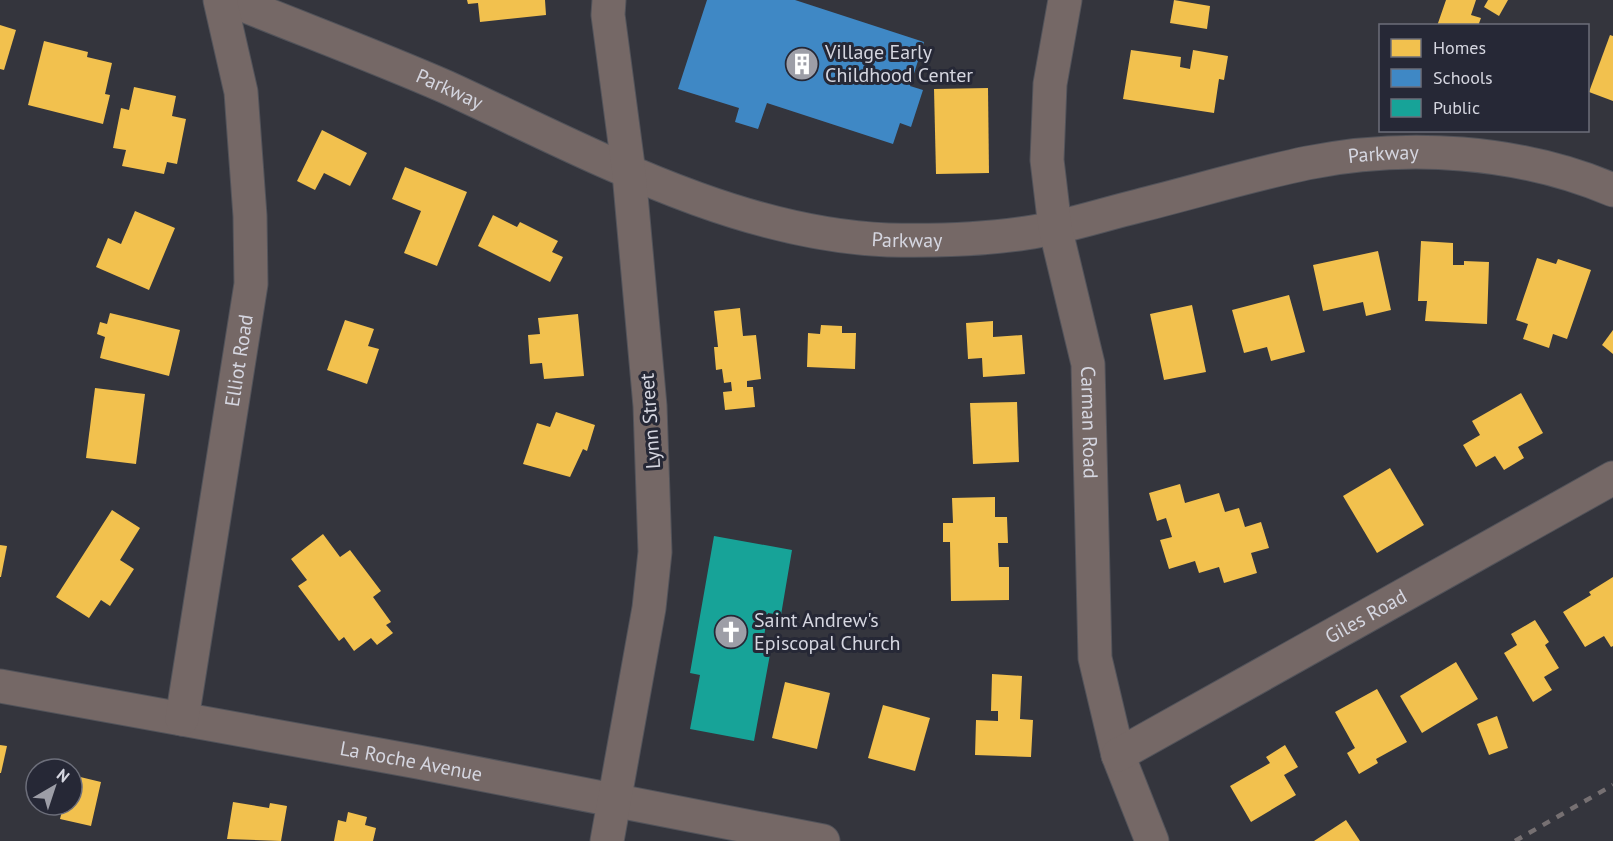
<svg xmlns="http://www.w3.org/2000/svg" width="1613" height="841" viewBox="0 0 1613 841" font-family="'PT Sans',sans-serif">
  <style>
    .homes { fill: #f2c14e }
    .schools { fill: #3f88c5 }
    .public { fill: #17a398 }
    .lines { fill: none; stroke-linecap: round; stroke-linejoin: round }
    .minor-casing { stroke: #52535a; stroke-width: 35 }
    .minor { stroke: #756866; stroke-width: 33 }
    .rail { stroke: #767072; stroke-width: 4.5; stroke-dasharray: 8 8; stroke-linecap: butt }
    .labels { text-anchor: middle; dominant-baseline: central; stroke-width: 6; stroke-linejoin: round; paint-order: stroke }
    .poi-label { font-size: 20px; fill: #d5d6e0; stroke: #262836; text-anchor: start }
    .street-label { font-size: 20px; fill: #d5d6e0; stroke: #262836 }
  </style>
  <rect width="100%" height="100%" fill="#34353d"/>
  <!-- homes -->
  <g class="homes">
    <path d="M467 0H545L546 15 480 22 478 3 468 4Z"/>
    <path d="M1174 0 1210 6 1207 29 1170 23Z"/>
    <path d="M1446 0H1476L1471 15 1481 18 1478 26H1437Z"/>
    <path d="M1488 0H1508L1499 16 1484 7Z"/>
    <path d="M0 25 16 30 4 70 0 69Z"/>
    <path d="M1610 35 1613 36V101L1589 92Z"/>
    <path d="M44 41 88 52 87 57 112 63 105 94 110 95 103 124 28 105Z"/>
    <path d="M1131 50 1181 57 1180 67 1190 69 1193 50 1228 56 1224 80 1219 79 1214 113 1123 99Z"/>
    <path d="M134 87 176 96 172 116 186 119 177 164 167 162 164 174 122 166 126 150 113 148 121 108 129 110Z"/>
    <path d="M988 88 989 173 936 174 934 89Z"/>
    <path d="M322 130 367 153 350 186 324 173 315 190 297 181Z"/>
    <path d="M405 167 467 192 437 266 404 253 421 211 392 199Z"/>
    <path d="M135 211 175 228 149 290 96 267 108 238 121 244Z"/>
    <path d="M493 215 517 227 520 222 558 241 552 252 563 257 550 282 478 246Z"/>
    <path d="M1421 241 1453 243V265H1464V261L1489 262 1487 324 1425 321 1427 301H1418Z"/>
    <path d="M1378 251 1391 310 1366 316 1363 302 1323 311 1313 265Z"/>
    <path d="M1537 258 1556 264 1558 259 1591 270 1567 339 1553 334 1549 348 1523 339 1528 324 1516 320Z"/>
    <path d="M1289 295 1305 352 1271 361 1267 347 1244 353 1232 310Z"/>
    <path d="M1192 305 1206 372 1164 380 1150 314Z"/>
    <path d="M740 308 743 336 756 335 761 379 747 381V387H753L755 407 725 410 723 392 732 391 731 382 724 383 722 369 716 370 714 347H718L714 311Z"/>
    <path d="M110 313 180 330 169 376 100 358 105 337 97 334 100 322 107 324Z"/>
    <path d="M578 314 584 376 544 379 542 363 530 364 528 335 540 334 538 318Z"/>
    <path d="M345 320 374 329 368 346 379 349 367 384 327 370Z"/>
    <path d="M993 321V337L1022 335 1025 374 983 377 982 358 968 359 966 323Z"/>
    <path d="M821 325 842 326V333H856L855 369 807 367 808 333 820 334Z"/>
    <path d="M1613 330V354L1602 345Z"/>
    <path d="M95 388 145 394 136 464 86 458Z"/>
    <path d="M1521 393 1543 433 1518 447 1524 458 1504 470 1495 456 1476 467 1463 445 1480 435 1472 421Z"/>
    <path d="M1017 402 1019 462 973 464 970 403Z"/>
    <path d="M556 412 595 425 587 451 583 449 570 477 523 464 537 423 550 427Z"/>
    <path d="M1390 468 1424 525 1377 553 1343 496Z"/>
    <path d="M1180 484 1185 503 1219 493 1225 512 1239 508 1245 527 1261 522 1269 548 1251 553 1257 573 1224 583 1219 567 1199 573 1195 561 1169 569 1160 540 1172 537 1166 518 1157 521 1149 493Z"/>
    <path d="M995 497V517H1007L1008 543H998L999 567H1009V600L951 601 950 542H943V523H953L952 498Z"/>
    <path d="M112 510 140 528 120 560 134 569 110 606 101 600 89 618 56 597Z"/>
    <path d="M323 534 340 557 350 550 381 591 373 597 391 622 386 625 393 633 377 645 371 638 354 651 344 637 339 641 298 586 307 580 291 559Z"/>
    <path d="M0 545 7 546 1 577H0Z"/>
    <path d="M1613 577V646L1611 647 1604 636 1585 647 1563 612 1591 595 1589 592Z"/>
    <path d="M1535 620 1549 642 1545 645 1559 668 1544 677 1552 690 1533 702 1504 653 1517 645 1511 634Z"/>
    <path d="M1456 662 1478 699 1422 733 1400 696Z"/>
    <path d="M992 674 1022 676 1020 719 1033 720 1031 757 975 755 976 720 998 721V711H991Z"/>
    <path d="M785 682 830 693 817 749 772 738Z"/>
    <path d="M1377 689 1407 742 1376 759 1378 763 1359 774 1347 753 1355 748 1335 712Z"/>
    <path d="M883 705 930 718 915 771 868 758Z"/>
    <path d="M1497 716 1508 748 1489 755 1477 724Z"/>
    <path d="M0 745 7 746 1 773H0Z"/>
    <path d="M1285 745 1298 767 1284 775 1296 795 1251 822 1230 786 1270 763 1266 757Z"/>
    <path d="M72 775 101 782 91 826 60 819 62 811 51 808V805H72Z"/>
    <path d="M233 802 269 808 270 803 287 806 281 841 227 839Z"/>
    <path d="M348 812 367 817 365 825 376 828 373 841H334L338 820 346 822Z"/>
    <path d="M1346 820 1360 841H1314Z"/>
  </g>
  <!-- schools -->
  <path class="schools" d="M707 0H795L924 42 910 86 923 90 911 127 900 123 893 144 767 103 758 129 735 122 739 108 678 89Z"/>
  <!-- public -->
  <path class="public" d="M714 536 792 550 781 615 768 613 762 648 771 649 754 741 690 729 700 675 690 673Z"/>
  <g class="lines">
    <defs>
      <g id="minor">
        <path id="s1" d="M231 0C302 29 375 56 446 87 584 150 733 234 888 240 934 241 980 240 1026 233 1063 228 1101 215 1138 206 1194 192 1250 175 1307 163 1406 143 1519 150 1613 190"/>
        <path id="s2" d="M1065 0 1050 84 1047 160 1055 227 1088 364 1095 658 1118 755 1152 841"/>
        <path id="s3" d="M0 686 418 762 823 841"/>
        <path id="s4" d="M182 719 251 284 250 216 241 92 220 0"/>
        <path id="s5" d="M1118 755 1613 478"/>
        <path d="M607 841 649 608 655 552 650 406 629 173 608 15 609 0"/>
      </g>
    </defs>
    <!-- minor casing -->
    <use href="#minor" class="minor-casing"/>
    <!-- minor -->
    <use href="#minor" class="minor"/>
    <!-- rail -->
    <path class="rail" d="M1515 841 1613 785"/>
  </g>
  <!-- icons -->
  <defs>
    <symbol id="building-disc" viewBox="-11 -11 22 22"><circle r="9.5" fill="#9d9ea7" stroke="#262836"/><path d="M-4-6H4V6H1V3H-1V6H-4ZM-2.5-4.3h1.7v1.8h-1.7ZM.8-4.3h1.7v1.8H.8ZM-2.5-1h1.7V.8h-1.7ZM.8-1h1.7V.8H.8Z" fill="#fff"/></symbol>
    <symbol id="church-disc" viewBox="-11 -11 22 22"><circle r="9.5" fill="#9d9ea7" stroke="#262836"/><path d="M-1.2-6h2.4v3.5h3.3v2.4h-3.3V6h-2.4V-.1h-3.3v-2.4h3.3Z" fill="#fff"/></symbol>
  </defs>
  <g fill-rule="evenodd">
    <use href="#building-disc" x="783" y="45" width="38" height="38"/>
    <use href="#church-disc" x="712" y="613" width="38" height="38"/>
  </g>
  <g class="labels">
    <!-- poi labels -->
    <g class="poi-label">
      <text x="825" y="52">Village Early<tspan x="825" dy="23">Childhood Center</tspan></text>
      <text x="754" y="620">Saint Andrew's<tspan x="754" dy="23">Episcopal Church</tspan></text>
    </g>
    <!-- street labels -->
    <g class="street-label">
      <text stroke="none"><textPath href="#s1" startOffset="236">Parkway</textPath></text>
      <text stroke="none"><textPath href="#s1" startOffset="1208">Parkway</textPath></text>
      <text stroke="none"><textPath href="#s1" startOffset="722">Parkway</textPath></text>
      <text stroke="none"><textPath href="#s4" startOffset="363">Elliot Road</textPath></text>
      <text transform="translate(650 421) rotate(-94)">Lynn Street</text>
      <text stroke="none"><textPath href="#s2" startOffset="428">Carman Road</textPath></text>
      <text stroke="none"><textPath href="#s5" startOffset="284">Giles Road</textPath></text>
      <text stroke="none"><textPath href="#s3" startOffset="418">La Roche Avenue</textPath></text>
    </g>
  </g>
  <!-- legend -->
  <rect x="1379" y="24" width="210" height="108" fill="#262836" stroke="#6c6e7a" stroke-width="1.5"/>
  <rect x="1391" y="39" width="30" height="18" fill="#f2c14e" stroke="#6c6e7a" stroke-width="1.5"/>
  <text x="1433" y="54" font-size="18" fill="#d5d6e0">Homes</text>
  <rect x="1391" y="69" width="30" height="18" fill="#3f88c5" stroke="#6c6e7a" stroke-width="1.5"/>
  <text x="1433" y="84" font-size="18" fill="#d5d6e0">Schools</text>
  <rect x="1391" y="99" width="30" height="18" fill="#17a398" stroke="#6c6e7a" stroke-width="1.5"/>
  <text x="1433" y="114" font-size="18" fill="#d5d6e0">Public</text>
  <!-- north arrow -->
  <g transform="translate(54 787) rotate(39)"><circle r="28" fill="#262836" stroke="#6c6e7a" stroke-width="1.5"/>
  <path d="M0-4.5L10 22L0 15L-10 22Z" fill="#9d9ea7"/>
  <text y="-9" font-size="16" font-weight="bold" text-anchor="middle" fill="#d5d6e0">N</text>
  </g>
</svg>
